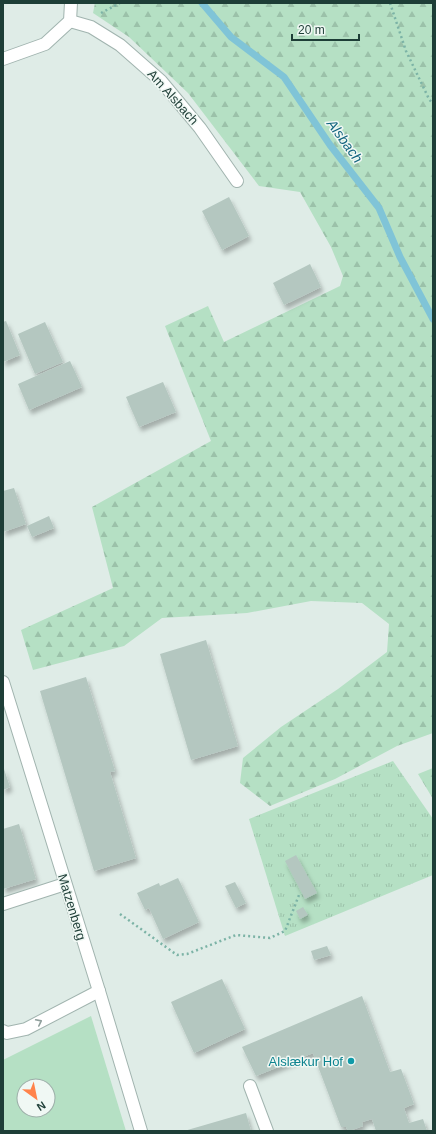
<svg xmlns="http://www.w3.org/2000/svg" width="436" height="1134" viewBox="0 0 436 1134" font-family="Arial,sans-serif">
  <style>
    .grass { fill: url(#grass-tufts) }
    .forest { fill: url(#forest-firs) }
    .green { fill: #b5e0c4; fill-rule: evenodd }
    .lines { fill: none; stroke-linecap: round; stroke-linejoin: round }
    .stream { stroke: #80c4d7; stroke-width: 7 }
    .building { fill: #b4c7c0; filter: url(#shadow) }
    .minor-casing { stroke: #a1b4af; stroke-width: 14 }
    .path { stroke: #7cb3a6; stroke-width: 2.5; stroke-dasharray: 2 3; stroke-linecap: butt }
    .minor { stroke: #fff; stroke-width: 12 }
    .oneway { stroke: #8e9e9b }
    .culture-dot { fill: #0f9aa8; stroke: #f0f8f4; stroke-width: 1.5 }
    .labels { text-anchor: middle; dominant-baseline: central; stroke-width: 3; stroke-linejoin: round; paint-order: stroke }
    .street-label { font-size: 13px; fill: #1e3e37; stroke: #f0f8f4 }
    .culture-label { font-size: 13px; fill: #0d838f; stroke: #f0f8f4; text-anchor: end }
    .water-label { font-size: 14px; font-style: italic; fill: #13657f; stroke: #f0f8f4 }
  </style>
  <defs>
    <pattern id="grass-tufts" width="24" height="20" patternUnits="userSpaceOnUse"><rect width="24" height="20" fill="#b5e0c4"/><path d="M3 7l-1-3M5 7V3M7 7l1-3M15 17l-1-3M17 17v-4M19 17l1-3" fill="none" stroke="#9bc1a9"/></pattern>
    <pattern id="forest-firs" width="22" height="20" patternUnits="userSpaceOnUse"><rect width="22" height="20" fill="#b5e0c4"/><path d="M5 1l3.5 6h-7zM16 11l3.5 6h-7z" fill="#9bc1a9"/></pattern>
    <filter id="shadow"><feDropShadow dx="2.5" dy="4.5" stdDeviation="2" flood-color="#0004"/></filter>
  </defs>
  <rect width="100%" height="100%" fill="#dfece7"/>
  <!-- grass -->
  <path class="grass" d="M393 761 433 819V875L285 936 249 819Z"/>
  <!-- forest -->
  <g class="forest">
    <path d="M95 3H433V733L397 746 335 779 270 806 240 783 243 758 281 727 338 689 387 652 389 624 362 603 311 601 247 613 162 618 124 646 33 670 21 630 113 588 92 507 211 441 165 326 208 306 224 342 340 286 343 276 331 247 300 192 259 186 188 93 129 37 93 13Z"/>
    <path d="M433 768V799L418 774Z"/>
  </g>
  <!-- green -->
  <path class="green" d="M91 1016 126 1131H3V1060ZM24 1086H48V1110H24Z"/>
  <g class="lines">
    <!-- stream -->
    <path class="stream" d="M202 3 231 37 284 77 330 145 379 208 400 257 433 319"/>
  </g>
  <!-- building -->
  <g class="building">
    <path d="M229 197 249 236 222 250 202 211Z"/>
    <path d="M310 264 321 287 284 305 273 283Z"/>
    <path d="M6 321 20 355 3 362V322Z"/>
    <path d="M45 322 63 362 35 374 18 334Z"/>
    <path d="M70 361 82 387 29 410 18 384Z"/>
    <path d="M163 382 176 412 139 427 126 397Z"/>
    <path d="M14 488 26 524 3 532V491Z"/>
    <path d="M49 516 54 528 32 537 27 526Z"/>
    <path d="M206 640 238 746 191 760 160 654Z"/>
    <path d="M86 677 115 771 110 772 136 858 94 871 40 691Z"/>
    <path d="M3 766 10 787 3 790Z"/>
    <path d="M19 824 36 879 3 889V829Z"/>
    <path d="M296 855 317 893 305 899 285 861Z"/>
    <path d="M178 878 199 922 163 939 149 908 145 910 137 893 159 883 160 886Z"/>
    <path d="M235 882 246 903 236 908 225 886Z"/>
    <path d="M303 907 308 915 300 919 296 911Z"/>
    <path d="M327 946 331 955 314 960 311 951Z"/>
    <path d="M222 979 245 1029 194 1053 171 1002Z"/>
    <path d="M362 996 390 1072 401 1069 414 1104 404 1108 409 1123 423 1119 427 1131H376L372 1119 362 1122 363 1126 349 1131H348L346 1127H341L313 1053 256 1076 242 1047Z"/>
    <path d="M246 1113 251 1131H184Z"/>
  </g>
  <g class="lines">
    <defs>
      <g id="minor">
        <path d="M70 21 91 27 120 45 161 81 200 128 237 181"/>
        <path d="M3 59 45 44 70 21 71 3"/>
        <path d="M3 682 99 991 141 1131"/>
        <path d="M3 904 65 884"/>
        <path d="M3 1031 7 1033 26 1029 99 991"/>
        <path d="M250 1086 267 1131"/>
      </g>
    </defs>
    <!-- minor casing -->
    <use href="#minor" class="minor-casing"/>
    <!-- path -->
    <g class="path">
      <path d="M390 3 406 51 429 99 433 104"/>
      <path d="M101 13 120 3"/>
      <path d="M120 914 177 955 187 954 236 935 270 938 285 931 299 895"/>
    </g>
    <!-- minor -->
    <use href="#minor" class="minor"/>
  </g>
  <!-- one-way arrows -->
  <defs><path id="oneway-chevron" d="M-2-3.5L2.5 0L-2 3.5" fill="none" stroke-width="1.6" stroke-linecap="round" stroke-linejoin="round"/></defs>
  <use class="oneway" href="#oneway-chevron" transform="translate(39 1022) rotate(-27)"/>
  <!-- markers -->
  <circle class="culture-dot" cx="351" cy="1061" r="4"/>
  <g class="labels">
    <!-- street labels -->
    <g class="street-label">
      <text transform="translate(173 97) rotate(48)">Am Alsbach</text>
      <text transform="translate(72 907) rotate(73)">Matzenberg</text>
    </g>
    <!-- culture labels -->
    <g class="culture-label">
      <text x="343" y="1061">Alslækur Hof</text>
    </g>
    <!-- water labels -->
    <g class="water-label">
      <text transform="translate(345 141) rotate(54)">Alsbach</text>
    </g>
  </g>
  <!-- border -->
  <rect width="436" height="1134" fill="none" stroke="#1e3e37" stroke-width="8"/>
  <!-- north arrow -->
  <g transform="translate(36 1098) rotate(147)"><circle r="19" fill="#f0f8f4" stroke="#9caea8"/>
  <path d="M0-3L7 15L0 10L-7 15Z" fill="#ff834a"/>
  <text y="-6" font-size="11" font-weight="bold" text-anchor="middle" fill="#1e3e37">N</text>
  </g>
  <!-- scale -->
  <path d="M292 34v6h67v-6" fill="none" stroke="#1e3e37" stroke-width="2"/>
  <text x="298" y="34" font-size="12" fill="#1e3e37" stroke="#f0f8f4" stroke-width="3" paint-order="stroke">20 m</text>
</svg>
